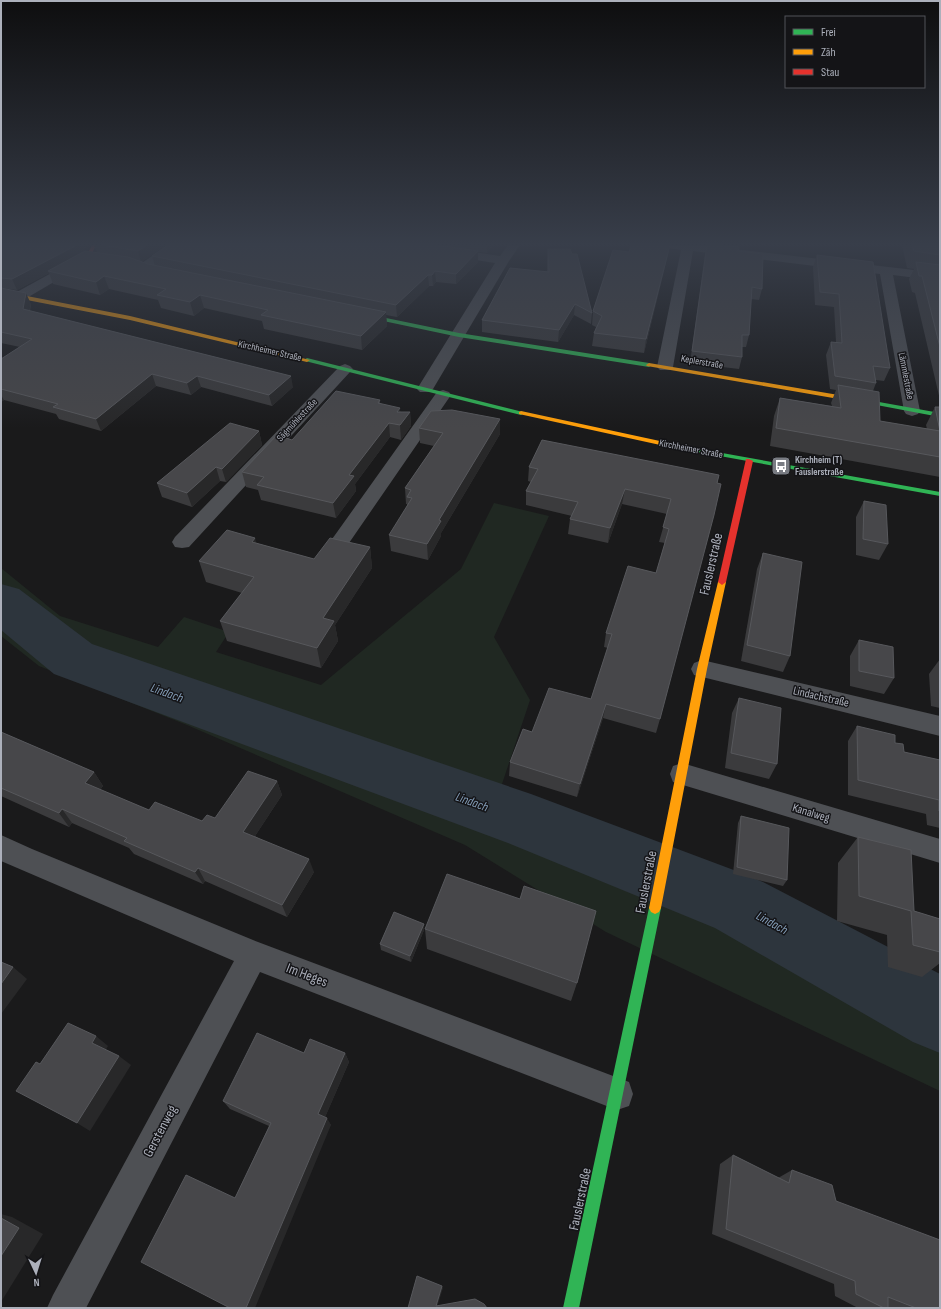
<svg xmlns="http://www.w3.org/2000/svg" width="941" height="1309" viewBox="0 0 941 1309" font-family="'Sofia Sans Condensed',sans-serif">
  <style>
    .green { fill: #202822 }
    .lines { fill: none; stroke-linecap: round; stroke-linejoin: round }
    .river { fill: #2d353d; fill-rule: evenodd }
    .street { fill: #4e5054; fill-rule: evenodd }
    .fast { fill: #30b455; fill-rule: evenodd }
    .slow { fill: #ff9f0a; fill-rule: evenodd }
    .jam { fill: #e5322d; fill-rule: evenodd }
    .wall { fill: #3b3b3d }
    .shaded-wall { fill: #282829 }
    .building { fill: #47474a; stroke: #57585c }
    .labels { text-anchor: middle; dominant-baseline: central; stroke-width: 3; stroke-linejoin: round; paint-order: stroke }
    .far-street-label { font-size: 10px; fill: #acb0bb; stroke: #141417 }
    .far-poi-label { font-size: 10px; font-weight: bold; fill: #acb0bb; stroke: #141417; text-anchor: start }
    .street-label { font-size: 12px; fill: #acb0bb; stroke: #141417 }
    .water-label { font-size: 13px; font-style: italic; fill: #839cb6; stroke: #141417 }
    .near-street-label { font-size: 14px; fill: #acb0bb; stroke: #141417 }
  </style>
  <rect width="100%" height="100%" fill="#1a1a1b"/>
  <!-- green -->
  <path class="green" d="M494 503 549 516 494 637 530 700 499 793 710 875 885 974 940 1003V1091L606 932 465 845 187 725 39 666 1 636V568L60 616 158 647 184 617 229 632 216 652 321 685 461 569Z"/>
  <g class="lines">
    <!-- river -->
    <path class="river" d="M1 584 19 589 92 644 531 794 739 872 763 882 940 974V1053L913 1042 715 928 508 843 54 674 1 630Z"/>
    <!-- street -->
    <g class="street">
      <path d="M168 245H182L147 271H139L137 268 139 265Z"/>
      <path d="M399 245H427L500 256 508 245H520L509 261 433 389 430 392H420L417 389 495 263 405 249Z"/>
      <path d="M665 245H700L940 273V281L893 275 920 411 918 414 912 416 906 414 904 411 880 274 693 251 673 367 670 370H660L657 367 681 250 667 248Z"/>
      <path d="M77 259 83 263 81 266 25 299H15L13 296 15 293Z"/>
      <path d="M345 364 350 366 353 369 350 372 189 547 182 548 175 547 172 542 175 537 340 366Z"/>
      <path d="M443 390 449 392 451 395 349 543 342 545 335 543 332 539 335 535 437 392Z"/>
      <path d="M702 660 940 716V736L694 675 691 669 694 663Z"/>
      <path d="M682 763 940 839V863L673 782 670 774 673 766Z"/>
      <path d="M1 835 32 849 253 940 629 1082 633 1094 629 1106 617 1110 260 972 86 1308H47L53 1295 234 961 1 861Z"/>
    </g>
    <!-- fast -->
    <g class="fast">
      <path d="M357 312 459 333 649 363 652 365 649 367 459 337 355 315V313Z"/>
      <path d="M307 358 523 412 524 413 521 415 305 361 304 360Z"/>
      <path d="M868 400 940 413V417L866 403 865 402Z"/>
      <path d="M683 446 940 492V496L681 449 680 448Z"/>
      <path d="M655 902 659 904 661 908 579 1308H563L649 908 651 904Z"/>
    </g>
    <!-- slow -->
    <g class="slow">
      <path d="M1 291 130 316 310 360 307 362 130 320 1 295Z"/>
      <path d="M649 363 868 400 871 402 868 404 647 366 646 365Z"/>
      <path d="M521 411 683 446 686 448 683 450 519 414V412Z"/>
      <path d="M722 579 726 582 707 669 661 908 659 912 655 914 651 912 649 908 697 669 718 582Z"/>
    </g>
    <!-- jam -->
    <g class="jam">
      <path d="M92 245H96L90 257 111 260V262L85 259Z"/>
      <path d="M746 459H749L753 461 726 582 722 585 718 582Z"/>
    </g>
  </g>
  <!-- wall -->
  <g class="wall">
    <path d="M1 245H87L83 252H97L94 245H166L141 262 155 266 152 256 168 245H494L487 253 455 248 478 251V262L456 284 436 282 433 286H429L397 317 386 315 387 326 362 350 264 329 262 321 204 308 194 316 161 308 158 300 109 289 100 295 53 284 49 273 17 290 1 288Z"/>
    <path d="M707 245H738V251L762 289 759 300 751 299 749 335 746 347H742V357L739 369 690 363 705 254Z"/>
    <path d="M902 245H940V400L915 293 912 292 909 279 914 269 907 268Z"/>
    <path d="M548 249 592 313 591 324 574 315 558 342 482 332V320L547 272V259Z"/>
    <path d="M669 250 644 353 592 346 594 333 596 327 592 325 593 311 629 252Z"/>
    <path d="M817 255 890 368 884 381 876 380V383L873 391 880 421 927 429 926 425 935 407H940V477L770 446 774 416 780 398 832 406 831 403 836 390 830 389 826 355 831 342H836L834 307 815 305 813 267Z"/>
    <path d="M1 288 31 304 30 311 293 387 272 406 201 387 191 395 156 386 101 431 59 419 56 414 4 400 1 402V359L20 347 1 343Z"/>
    <path d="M380 400V404L401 412H410L411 426 401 440 390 437 355 484 356 491 336 518 261 500 258 490 246 487 242 472 292 440Z"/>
    <path d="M419 428 500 434 441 533V536L428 560 391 551 389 535 407 507V504H406L405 488 434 446 420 443Z"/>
    <path d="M259 431 262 445 226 482 220 481 192 507 162 497 157 483Z"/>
    <path d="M529 467 719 475 660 719 656 733 603 718 577 797 509 776 510 762 532 732 591 699 608 648 604 647 606 633 656 573 665 543 659 542 667 514 622 504 608 543 568 534 570 519 572 516 526 505V491L531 482 528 481Z"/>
    <path d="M864 501 888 544 879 560 856 555V517Z"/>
    <path d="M256 543 314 559 370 547 372 568 335 625 338 641 321 668 227 641 220 621 242 593 206 582 199 561Z"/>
    <path d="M763 553 790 656 783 672 741 661 757 569Z"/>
    <path d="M859 640 894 678 884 694 850 686V656Z"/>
    <path d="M940 659V708L931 706 929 674Z"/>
    <path d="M739 698 777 764 769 779 725 768 732 713Z"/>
    <path d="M857 726 895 743 904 752 940 760V828L927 825 926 814 848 795V741Z"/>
    <path d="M1 732 94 772 103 786 100 790 149 810 202 821 215 818 277 781 282 795 255 836 314 872 287 917 205 881 203 884 134 854 129 848 72 823 69 827 1 796Z"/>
    <path d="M741 816 787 880 783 886 733 874 738 823Z"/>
    <path d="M858 837 914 911 940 919V963L922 977 888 967 887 935 837 921 838 863Z"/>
    <path d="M424 924V930L411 962 381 950 380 944Z"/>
    <path d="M425 929 577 983 571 1001 427 949Z"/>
    <path d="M304 1053H345L349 1062 325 1117 331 1125 235 1198 269 1126 230 1109 223 1101Z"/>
    <path d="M733 1155 778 1178 792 1170 836 1201 940 1308H858L835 1296 834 1284 712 1234 720 1164Z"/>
  </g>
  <!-- shaded-wall -->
  <g class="shaded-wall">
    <path d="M77 245H87L80 256 48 271 49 273 17 290 12 279Z"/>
    <path d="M147 245H166L141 262 138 251Z"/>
    <path d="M487 245H494L487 253Z"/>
    <path d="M670 245 669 250 644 353 646 339Z"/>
    <path d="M478 251V262L456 284V274Z"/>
    <path d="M435 271 436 282 433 286 432 275Z"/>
    <path d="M428 275 429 286 397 317 396 305Z"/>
    <path d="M104 276 109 289 100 295 96 282Z"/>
    <path d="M26 293 31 304 27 320 23 309Z"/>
    <path d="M200 295 204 308 194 316 190 302Z"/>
    <path d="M575 304 574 315 558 342 559 330Z"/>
    <path d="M386 312 387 326 362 350 361 336Z"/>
    <path d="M152 374 156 386 101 431 96 419Z"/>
    <path d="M197 376 201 387 191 395 187 383Z"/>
    <path d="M291 376 293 387 272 406 269 395Z"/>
    <path d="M1 395 4 400 1 402Z"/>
    <path d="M400 408 401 422 397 412Z"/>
    <path d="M410 412 411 426 401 440 400 425Z"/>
    <path d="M500 419V434L441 533V536L428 560 427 544 439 520Z"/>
    <path d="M389 423 390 437 355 484 356 491 336 518 333 503 349 475Z"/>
    <path d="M259 431 262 445 226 482 222 469Z"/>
    <path d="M216 467 220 481 192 507 187 493Z"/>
    <path d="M625 489 622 504 608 543 610 528Z"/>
    <path d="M255 538 261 559 252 542Z"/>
    <path d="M370 547 372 568 335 625 338 641 321 668 317 648 323 618Z"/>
    <path d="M606 704 603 718 577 797 580 784Z"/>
    <path d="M94 772 103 786 94 797 85 783Z"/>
    <path d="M277 781 282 795 249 845 243 832Z"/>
    <path d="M62 809 72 823 69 827 59 813Z"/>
    <path d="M309 859 314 872 287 917 282 905Z"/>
    <path d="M198 868 205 881 203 884 195 872Z"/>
    <path d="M424 924V930L411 962 410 956Z"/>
    <path d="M13 967 27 979 1 1014V984Z"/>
    <path d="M96 1036 108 1046 104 1053 92 1043Z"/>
    <path d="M345 1053 349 1062 323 1122 318 1114Z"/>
    <path d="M119 1056 131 1065 90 1131 77 1123Z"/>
    <path d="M327 1118 331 1125 255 1308H246Z"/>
    <path d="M1 1214 12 1217 43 1234 1 1302Z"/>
    <path d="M442 1286 443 1288 437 1307 436 1306Z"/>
  </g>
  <!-- building -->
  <g class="building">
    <path d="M1 245H77L12 279 1 278Z"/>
    <path d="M102 245H147L138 251Z"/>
    <path d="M168 245H436L478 251 456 274 435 271 432 275H428L396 305 152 256Z"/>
    <path d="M631 245H670L646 339 594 333 602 316 593 311 613 250 629 252Z"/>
    <path d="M707 245H721L739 247 738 251 763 254 762 289 752 287 749 335H742V357L692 351Z"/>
    <path d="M912 245H940V255L914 251Z"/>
    <path d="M548 249H570L572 254H577L592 313 575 304 559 330 482 320 510 268 549 272Z"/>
    <path d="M85 251 128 257 148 264 386 312 361 336 261 315 268 310 200 295 190 302 157 295 166 289 104 276 96 282 48 271Z"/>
    <path d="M817 255 873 262 890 368 873 366 876 383 835 376 831 342 842 343 839 294 820 292Z"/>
    <path d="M916 262 940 265V347L922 276H919Z"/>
    <path d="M1 288 26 293 23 309 291 376 269 395 197 376 187 383 152 374 96 419 53 407 58 404 1 389V359L32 339 1 332Z"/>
    <path d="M838 385 879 392 880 421 940 431 935 407H940V457L776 428 780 398 841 408Z"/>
    <path d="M336 391 380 400 378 403 400 408 397 412H410L400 425 389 423 349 475 354 476 333 503 257 485 264 477 242 472 277 435 292 440Z"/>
    <path d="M452 410 500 419 439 520 441 521 427 544 389 535 412 498 407 497 411 490 405 488 443 433 419 428 431 411Z"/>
    <path d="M230 423 259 431 222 469 216 467 187 493 157 483Z"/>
    <path d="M542 440 719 475 717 483 721 484 714 515 660 719 606 704 580 784 510 762 523 729 532 732 549 688 591 699 612 634 606 633 628 566 656 573 669 529 663 527 671 499 625 489 610 528 570 519 578 502 526 491 538 469 529 467Z"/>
    <path d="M864 501 886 505 888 544 863 539Z"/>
    <path d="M227 530 255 538 252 542 314 559 330 538 370 547 323 618 334 621 317 648 220 621 254 577 199 561Z"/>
    <path d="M763 553 802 562 790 656 747 645Z"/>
    <path d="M859 640 893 647 894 678 859 671Z"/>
    <path d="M739 698 781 708 777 764 731 753Z"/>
    <path d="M857 726 895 735V743L903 744 904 752 940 760V811H939V800L858 780Z"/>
    <path d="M1 732 94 772 85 783 149 810 155 802 202 821 207 815 215 818 248 771 277 781 243 832 309 859 282 905 198 868 195 872 124 841 127 838 62 809 59 813 1 788Z"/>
    <path d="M741 816 789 828 787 880 737 867Z"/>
    <path d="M858 837 911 850 914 911 940 919V952L913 945 911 911 859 896Z"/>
    <path d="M447 874 520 899 524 886 596 911 577 983 425 929Z"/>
    <path d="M394 912 424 924 410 956 380 944Z"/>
    <path d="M1 962 13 967 1 984Z"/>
    <path d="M68 1023 96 1036 92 1043 119 1056 77 1123 16 1091 36 1062 40 1064Z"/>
    <path d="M257 1033 304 1053 310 1039 345 1053 318 1114 327 1118 246 1308H230L141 1262 186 1175 235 1198 271 1123 223 1101Z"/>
    <path d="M733 1155 789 1183 792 1170 832 1185 836 1201 940 1240V1308H916L888 1297V1308H884L856 1294 855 1281 726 1229Z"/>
    <path d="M1 1218 19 1228 1 1256Z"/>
    <path d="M417 1276 442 1286 436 1306 475 1299 484 1304 487 1308H408Z"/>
  </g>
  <!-- sky -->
  <linearGradient id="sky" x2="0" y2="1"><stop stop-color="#0e0e0f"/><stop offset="0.57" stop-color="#383e4a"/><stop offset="1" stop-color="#383e4a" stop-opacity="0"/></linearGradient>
  <rect width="941" height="428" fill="url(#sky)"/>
  <!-- icons -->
  <defs>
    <symbol id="bus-square" viewBox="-11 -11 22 22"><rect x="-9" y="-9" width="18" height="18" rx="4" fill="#797c83" stroke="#141417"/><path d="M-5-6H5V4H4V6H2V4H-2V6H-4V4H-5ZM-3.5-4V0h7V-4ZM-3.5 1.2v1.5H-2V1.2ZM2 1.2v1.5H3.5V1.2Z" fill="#fff"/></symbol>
  </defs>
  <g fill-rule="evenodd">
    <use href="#bus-square" x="770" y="455" width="22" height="22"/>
  </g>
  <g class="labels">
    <!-- far-street labels -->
    <g class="far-street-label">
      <text transform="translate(270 351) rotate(13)">Kirchheimer Straße</text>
      <text transform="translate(702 362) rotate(10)">Keplerstraße</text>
      <text transform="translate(906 376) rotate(79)">Lämmlestraße</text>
      <text transform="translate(297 420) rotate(-47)">Sägmühlestraße</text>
      <text transform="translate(691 449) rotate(11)">Kirchheimer Straße</text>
    </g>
    <!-- far-poi labels -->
    <g class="far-poi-label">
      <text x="795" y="460">Kirchheim (T)<tspan x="795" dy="12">Fauslerstraße</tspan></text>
    </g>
    <!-- street labels -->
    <g class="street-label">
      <text transform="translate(821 697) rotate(13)">Lindachstraße</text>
      <text transform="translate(811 813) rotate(17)">Kanalweg</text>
    </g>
    <!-- water labels -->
    <g class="water-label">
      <text transform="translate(167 693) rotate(20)">Lindach</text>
      <text transform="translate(472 802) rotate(20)">Lindach</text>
      <text transform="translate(772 923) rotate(29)">Lindach</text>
    </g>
    <!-- near-street labels -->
    <g class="near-street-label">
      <text transform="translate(711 564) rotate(-77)">Fauslerstraße</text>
      <text transform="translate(646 882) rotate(-79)">Fauslerstraße</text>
      <text transform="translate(307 975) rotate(21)">Im Heges</text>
      <text transform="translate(160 1131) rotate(-62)">Gerstenweg</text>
      <text transform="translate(580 1199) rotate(-78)">Fauslerstraße</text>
    </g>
  </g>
  <!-- border -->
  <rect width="941" height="1309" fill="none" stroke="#acb0bb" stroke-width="4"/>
  <!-- legend -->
  <rect x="785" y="16" width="140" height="72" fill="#141417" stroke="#515259"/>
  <rect x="793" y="29" width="20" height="6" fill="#30b455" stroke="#515259"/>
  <text x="821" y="36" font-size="12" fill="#acb0bb">Frei</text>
  <rect x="793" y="49" width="20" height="6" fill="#ff9f0a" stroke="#515259"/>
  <text x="821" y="56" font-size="12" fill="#acb0bb">Zäh</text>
  <rect x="793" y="69" width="20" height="6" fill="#e5322d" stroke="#515259"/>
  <text x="821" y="76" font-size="12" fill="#acb0bb">Stau</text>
  <!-- north arrow -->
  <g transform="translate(36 1273) rotate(176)" stroke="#141417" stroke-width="3" paint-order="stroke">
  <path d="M0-3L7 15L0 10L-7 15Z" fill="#acb0bb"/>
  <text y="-6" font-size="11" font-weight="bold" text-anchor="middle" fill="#acb0bb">N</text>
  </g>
</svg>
